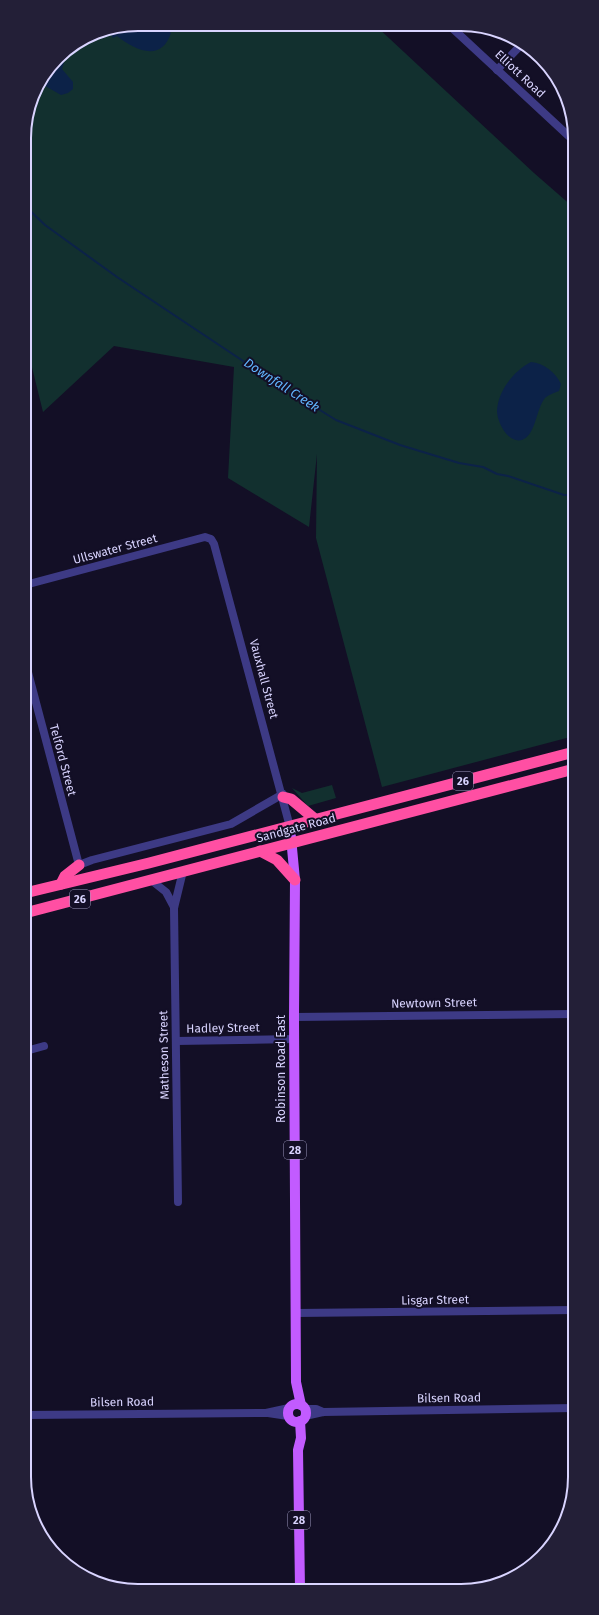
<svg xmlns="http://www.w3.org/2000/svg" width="599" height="1615" viewBox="0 0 599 1615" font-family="'Fira Sans',sans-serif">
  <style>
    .green { fill: #12302f }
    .water { fill: #0c2248 }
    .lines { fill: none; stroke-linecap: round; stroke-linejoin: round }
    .stream { stroke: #0c2248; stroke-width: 2 }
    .minor { stroke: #3d3a85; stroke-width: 8 }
    .major { stroke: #c25bff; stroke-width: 10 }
    .highway { stroke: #ff4fa3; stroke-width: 11 }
    .labels { text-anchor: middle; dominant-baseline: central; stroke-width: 4; stroke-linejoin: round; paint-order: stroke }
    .shield { fill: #130f26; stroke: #9e99be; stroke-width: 1 }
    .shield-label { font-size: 11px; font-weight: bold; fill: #d9d4ff }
    .street-label { font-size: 12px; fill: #d9d4ff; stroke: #130f26 }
    .water-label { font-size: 13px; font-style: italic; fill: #62b6ff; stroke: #130f26 }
    .rim { fill: none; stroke: #d9d4ff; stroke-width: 2 }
  </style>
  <rect width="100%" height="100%" fill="#130f26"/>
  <!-- green -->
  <g class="green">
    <path d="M138 24 376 26 534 173 573 207 574 736 382 787 316 538 317 454 309 527 228 478 234 367 114 346 43 412 25 339 24 131 36 88 63 53 95 33Z"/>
    <path d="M332 785 336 798 308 806 292 788 302 793Z"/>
  </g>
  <!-- water -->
  <g class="water">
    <path d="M138 24H160L171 33C161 63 135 50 117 36L113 38 108 30Z"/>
    <path d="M65 51 66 56 62 69 73 82V89L68 93 61 95 40 83Z"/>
    <path d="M531 362C544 363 556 373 561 384L559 391C554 393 548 395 545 398 536 409 536 435 522 440 508 444 497 422 497 411 498 390 514 371 531 362Z"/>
  </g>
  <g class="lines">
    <!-- stream -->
    <path class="stream" d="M24 205 45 225 117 277 273 381 336 420 400 445 459 463 483 467 497 474 508 476 564 495H573"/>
    <!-- minor -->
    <g class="minor">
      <path d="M450 26 573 140"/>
      <path d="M497 70 520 46"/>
      <path d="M25 585 205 537 211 539 214 544 290 827"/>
      <path d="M25 661 79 865 92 860 231 824 283 794"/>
      <path d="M151 880 166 892 174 907"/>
      <path d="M294 1017 574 1014"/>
      <path d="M176 1041 294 1039"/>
      <path d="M26 1051 44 1046"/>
      <path d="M178 1202 174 908 183 871"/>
      <path d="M296 1313 575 1310"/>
      <path d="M305 1409H316L323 1412"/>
      <path d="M268 1413 288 1416"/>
      <path d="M26 1415 266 1413 289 1408"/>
      <path d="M305 1416 323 1412 575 1408"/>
    </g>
    <!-- major -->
    <g class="major">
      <path d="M290 827 295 880 294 1017 296 1382 301 1405"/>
      <circle cx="297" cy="1413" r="9"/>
      <path d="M300 1589 298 1450 301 1438 300 1421"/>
    </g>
    <!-- highway -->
    <g class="highway">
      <path d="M283 797 291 799 316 820"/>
      <path d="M260 851 277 860 295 880"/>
      <path d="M61 884 65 876 79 865"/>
      <path d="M25 893 149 863 574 752"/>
      <path d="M25 913 574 769"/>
    </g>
  </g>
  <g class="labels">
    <!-- shield labels -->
    <g class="shield">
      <rect x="453" y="772" width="20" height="18" rx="3"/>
      <rect x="70" y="890" width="20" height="18" rx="3"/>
      <rect x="284" y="1141" width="22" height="18" rx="3"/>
      <rect x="288" y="1511" width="22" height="18" rx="3"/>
    </g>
    <g class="shield-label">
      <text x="463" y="781">26</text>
      <text x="80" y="899">26</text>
      <text x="295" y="1150">28</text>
      <text x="299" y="1520">28</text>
    </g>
    <!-- street labels -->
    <g class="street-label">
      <text transform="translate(520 74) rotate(43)">Elliott Road</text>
      <text transform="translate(115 549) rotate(-15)">Ullswater Street</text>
      <text transform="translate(264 679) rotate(75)">Vauxhall Street</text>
      <text transform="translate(63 760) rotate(75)">Telford Street</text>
      <text transform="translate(296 828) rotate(-15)">Sandgate Road</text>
      <text transform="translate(434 1003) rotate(-1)">Newtown Street</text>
      <text transform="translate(223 1028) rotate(-1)">Hadley Street</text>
      <text transform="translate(164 1055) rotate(-91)">Matheson Street</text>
      <text transform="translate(281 1069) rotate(-90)">Robinson Road East</text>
      <text transform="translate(435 1300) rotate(-1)">Lisgar Street</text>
      <text transform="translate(449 1398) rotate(-1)">Bilsen Road</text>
      <text transform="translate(122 1402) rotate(-1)">Bilsen Road</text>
    </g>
    <!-- water labels -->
    <g class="water-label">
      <text transform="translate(282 385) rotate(33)">Downfall Creek</text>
    </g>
  </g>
  <!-- crop -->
  <path d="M0 0H599V1615H0ZM138 31H461A107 107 0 0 1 568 138V1477A107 107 0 0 1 461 1584H138A107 107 0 0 1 31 1477V138A107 107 0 0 1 138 31Z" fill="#231f37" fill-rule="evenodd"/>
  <path class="rim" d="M138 31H461A107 107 0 0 1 568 138V1477A107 107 0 0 1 461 1584H138A107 107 0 0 1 31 1477V138A107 107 0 0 1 138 31Z"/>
</svg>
